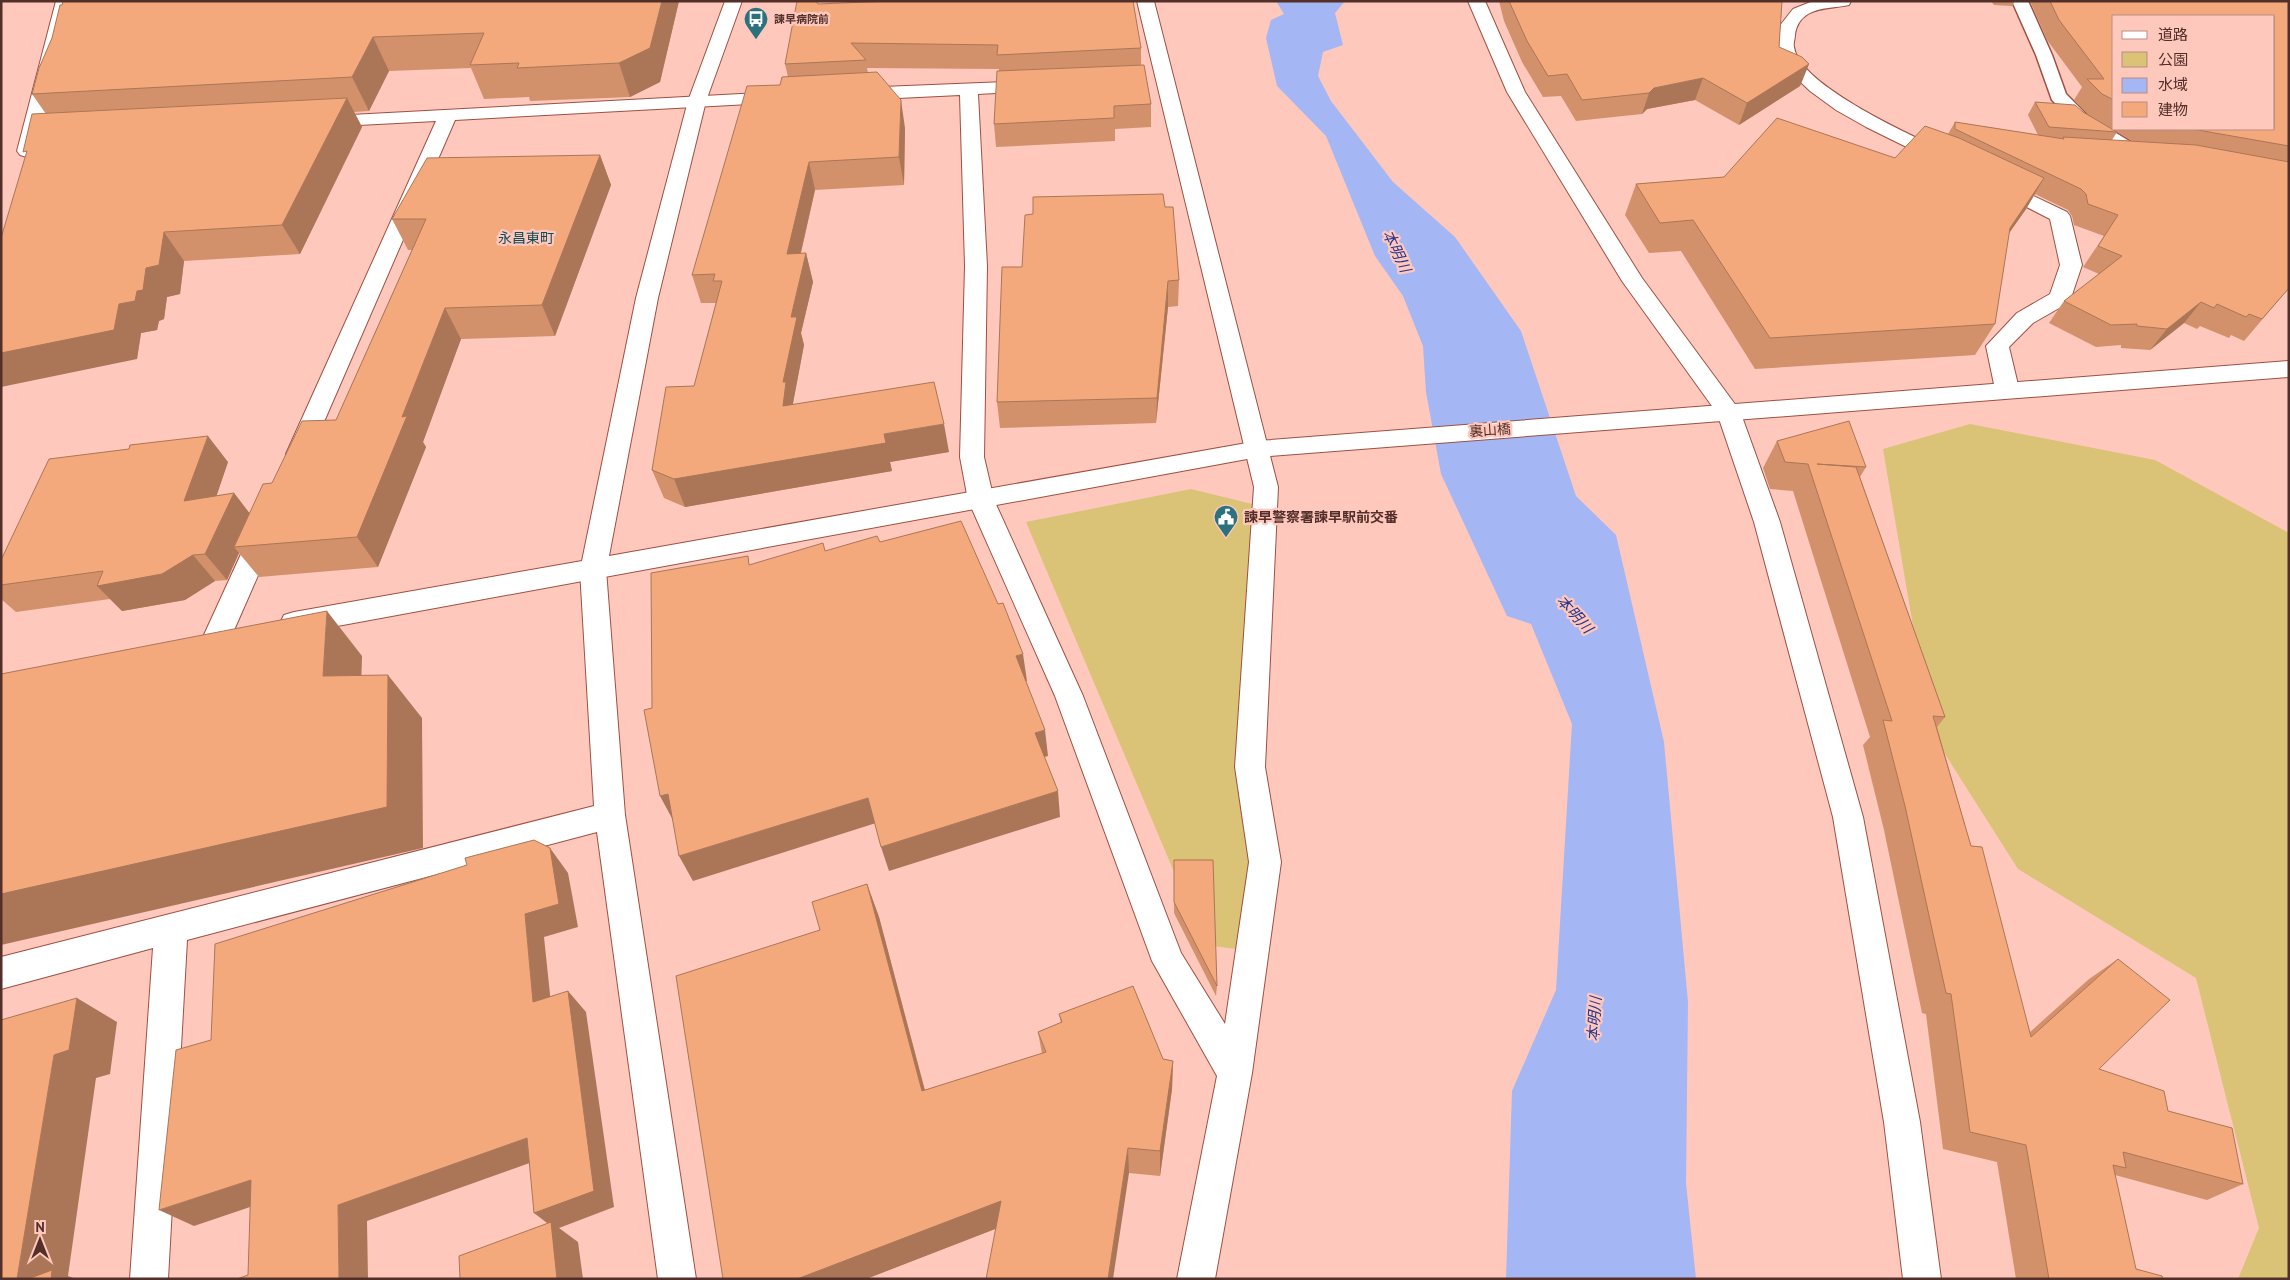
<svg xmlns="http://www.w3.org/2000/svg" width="2290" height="1280" viewBox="0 0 2290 1280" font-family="'PT Sans','Noto Sans JP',sans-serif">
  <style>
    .green { fill: #dac277 }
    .water { fill: #a5b6f4 }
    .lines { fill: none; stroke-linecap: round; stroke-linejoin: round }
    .service-casing { stroke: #9e5041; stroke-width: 3 }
    .minor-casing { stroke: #9e5041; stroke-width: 2 }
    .tertiary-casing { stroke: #9e5041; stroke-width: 2 }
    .service { fill: #fff; fill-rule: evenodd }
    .minor { fill: #fff; fill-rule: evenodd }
    .tertiary { fill: #fff; fill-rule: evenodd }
    .wall { fill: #d2916b; fill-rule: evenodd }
    .shaded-wall { fill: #ab7657 }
    .building { fill: #f4a97c; stroke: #ab7657 }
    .labels { text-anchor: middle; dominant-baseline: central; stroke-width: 4.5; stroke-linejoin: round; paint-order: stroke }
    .far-poi-label { font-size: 11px; font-weight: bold; fill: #522f28; stroke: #ffc8bd; text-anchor: start }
    .far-quarter-label { font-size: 14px; fill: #114c56; stroke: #ffc8bd }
    .street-label { font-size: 14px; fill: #522f28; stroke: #ffc8bd }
    .poi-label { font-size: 14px; font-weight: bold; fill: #522f28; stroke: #ffc8bd; text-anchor: start }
    .water-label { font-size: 15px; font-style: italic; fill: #2a368c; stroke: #ffc8bd }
  </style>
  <rect width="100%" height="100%" fill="#ffc8bd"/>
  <!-- green -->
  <g class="green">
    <path d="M1970 424 2155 460 2289 533V1279H2238L2259 1228 2196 978 2018 869 1931 732 1883 449Z"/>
    <path d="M1191 489 1252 504 1249 782 1252 951 1205 945 1026 522Z"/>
  </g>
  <!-- water -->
  <path class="water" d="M1276 1H1345L1335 13 1343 45 1323 52 1318 76 1331 101 1393 182 1455 237 1521 331 1576 496 1616 535 1664 742 1688 1002 1686 1183 1696 1279H1506L1512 1091 1556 990 1572 724 1531 624 1507 616 1441 474 1426 392 1423 346 1403 296 1375 256 1326 136 1277 86 1266 38 1271 20 1284 14Z"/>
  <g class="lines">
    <defs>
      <path id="service" d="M2012 1H2028L2052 55 2066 94 2088 116 2144 150 2147 154 2144 158H2132L2076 124 2052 100 2036 55Z"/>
      <g id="minor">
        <path d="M56 1H80L78 5 71 7 37 151 34 155 27 157 20 155 17 151Z"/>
        <path d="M1137 1H1154L1278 487 1265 767 1281 862 1252 1073 1215 1279H1177L1217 1076 1152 961 1055 696 968 500 960 457 965 266 960 95 857 100 850 98 848 94 850 90 857 88 1033 81 1039 82 1042 86 1039 90 1033 91 978 94 987 266 984 457 994 500 1083 696 1181 953 1225 1024 1249 862 1235 767 1254 487Z"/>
        <path d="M1468 1H1485L1525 92 1642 278 1740 411 1780 522 1863 817 1920 1122 1941 1279H1903L1884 1122 1833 817 1754 522 1717 413 1622 281 1507 92Z"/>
        <path d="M1813 1H1851L1849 5C1836 8 1820 7 1808 14 1800 19 1796 26 1795 35 1795 39 1793 43 1794 47 1799 86 1917 138 1951 154L1954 158 1951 162 1944 164 1937 162 1866 127 1836 110 1810 91 1789 71 1776 48 1778 28 1793 9Z"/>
        <path d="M779 92 786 94 788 98 786 102 455 120 310 454 307 460 298 463 289 460 286 454 436 121 320 127 313 125 311 121 313 117Z"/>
        <path d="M1996 178 2067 212 2070 216 2082 265 2071 298 2068 303 2033 323 2009 347 2019 389 2015 395 2007 397 1999 395 1995 389 1986 346 2017 313 2050 294 2060 265 2050 219 1989 188 1986 184 1989 180Z"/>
        <path d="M265 521 274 523 278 530 231 637 227 645 217 648 207 645 203 637 252 530 256 523Z"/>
        <path d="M593 560 602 563 606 570 625 815 696 1279H658L597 832 187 940 168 1279H130L153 948 1 989V957L594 806 580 570 584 563Z"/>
      </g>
      <path id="tertiary" d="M725 1H742L706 101 658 298 609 556 1258 441 2289 361V377L1258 457 294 634 284 631 280 623 284 615 294 612 582 561 636 298 688 101Z"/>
    </defs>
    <!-- service casing -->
    <use href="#service" class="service-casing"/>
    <!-- minor casing -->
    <use href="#minor" class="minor-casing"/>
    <!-- tertiary casing -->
    <use href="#tertiary" class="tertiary-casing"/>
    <!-- service -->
    <use href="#service" class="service"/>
    <!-- minor -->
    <use href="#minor" class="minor"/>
    <!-- tertiary -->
    <use href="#tertiary" class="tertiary"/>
  </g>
  <!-- wall -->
  <g class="wall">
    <path d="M63 1H679L660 82 630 97 530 101 529 97 484 99 471 68 389 71 369 111 354 112 362 127 300 254 184 261 180 294 167 297 164 319 159 321 157 330 141 333 137 359 46 114 32 94 52 38Z"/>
    <path d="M1499 1H1782L1779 47 1809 64 1800 86 1739 125 1695 100 1647 109 1642 114 1576 121 1561 96 1543 97 1522 62 1504 21Z"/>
    <path d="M1991 1H2015L2012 6 1994 5Z"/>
    <path d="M2030 1H2289V288L2244 341 2231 335 2229 338 2200 326 2197 329 2184 323 2150 350 2121 348V345L2096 347 2049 323 2064 301 2099 274 2083 267 2104 236 2074 225 2072 216 2068 210 2035 194 2026 209 2009 233 1995 324 1975 355 1755 369 1681 251 1649 253 1625 215 1636 184 1724 177 1895 158 1948 134 1955 122 2038 135 2028 115 2035 102 2083 112 2117 132 2112 140 2132 141 2089 115 2074 100 2082 87 2047 40ZM2114 16 2274 129H2114Z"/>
    <path d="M818 4 1141 48V65L1151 104V127L1115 129V141L996 147 994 124 999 69 867 68 868 73 905 128 904 185 815 190 801 253H806L813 282 801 333 804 345 793 403V404L949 452 890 462 892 471 685 507 664 498 652 470 694 386 716 303H701L692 275 780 85 788 77 785 64Z"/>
    <path d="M600 155 611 185 555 336 461 339 423 442 426 447 378 567 259 577 239 553 227 580 215 581 185 600 122 611 110 599 16 612 1 599V560L228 462 216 496 234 493 250 514 272 483 336 420 412 250H408L392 219Z"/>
    <path d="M1165 207 1179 280 1178 306 1168 307 1156 423 1000 428 997 402 1022 267 1033 214Z"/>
    <path d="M1777 441 1866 467 1860 477 1945 717 1937 727 1971 846 2030 1032 2089 979 2118 959 2099 1069 2168 1111 2243 1184 2207 1200 2115 1175 2136 1269 2163 1279H2016L1997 1162 1943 1149 1926 1014 1922 1013 1884 830 1863 745 1870 737 1793 491 1770 489 1763 468Z"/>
    <path d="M1174 860 1217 986 1216 996 1174 913Z"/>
    <path d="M867 884 879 917 925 1090 1042 1054 1038 1032 1061 1023 1059 1014 1163 1059 1173 1061 1172 1089 1160 1176 1129 1173 995 1229 866 1279H723L820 930Z"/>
  </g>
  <!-- shaded-wall -->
  <g class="shaded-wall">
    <path d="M662 1H679L660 82 630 97 619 63Z"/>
    <path d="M373 37 389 71 369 111 352 77Z"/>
    <path d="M1809 64 1800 86 1739 125 1747 103Z"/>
    <path d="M1703 78 1695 100 1647 109 1642 114 1649 93 1654 88Z"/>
    <path d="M347 98 362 127 300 254 282 225Z"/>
    <path d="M901 100 905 128 904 185 899 157Z"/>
    <path d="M600 155 611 185 555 336 542 305Z"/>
    <path d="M809 162 815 190 794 282 787 254Z"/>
    <path d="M2044 178 2026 209 1991 259 2010 228Z"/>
    <path d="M164 232 184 261 180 294 167 297 164 319 159 321 157 330 141 333 137 359 1 387V353L119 304 137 291 146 268Z"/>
    <path d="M806 253 813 282 801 333 804 345 793 403 794 410 783 406V382L791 317Z"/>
    <path d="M1168 281V307L1156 423 1157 398Z"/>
    <path d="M2201 302 2184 323 2150 350 2167 329Z"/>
    <path d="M445 308 461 339 423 442 426 447 378 567 357 537 402 417Z"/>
    <path d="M944 424 949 452 890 462 892 471 685 507 674 479 884 434Z"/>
    <path d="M208 436 228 462 206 527 184 501Z"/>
    <path d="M234 493 254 519 234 547 239 553 227 580 205 554Z"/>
    <path d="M193 555 215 581 185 600 122 611 97 586Z"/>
    <path d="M327 611 362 656 360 720 323 676Z"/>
    <path d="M1023 654 1027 681 1019 683 1016 656Z"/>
    <path d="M388 675 422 718 423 848 1 945V894Z"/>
    <path d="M1045 730 1048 756 1038 759 1035 733Z"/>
    <path d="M1058 791 1060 817 889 871 881 847Z"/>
    <path d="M668 794 674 822 660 796Z"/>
    <path d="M868 798 876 823 693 881 679 856Z"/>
    <path d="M550 848 568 873 578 927 544 937 553 1023 533 1002 525 914Z"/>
    <path d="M867 884 879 917 932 1118 922 1091Z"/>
    <path d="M568 991 586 1012 614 1207 559 1228 578 1242 583 1279H557L551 1226 534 1213Z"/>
    <path d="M77 998 117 1022 110 1074 96 1078 68 1276 76 1279H17L54 1055Z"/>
    <path d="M1173 1061 1172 1089 1160 1176V1151Z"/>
    <path d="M527 1138 549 1156 367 1221 368 1279H339L338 1205Z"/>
    <path d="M1128 1148 1129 1173 1113 1279H1108Z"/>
    <path d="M251 1180 283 1196 194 1226 159 1210Z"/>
    <path d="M1001 1201 1008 1224 866 1279H797Z"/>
  </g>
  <!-- building -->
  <g class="building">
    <path d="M63 1H662L650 48 619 63 517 68 519 63 470 65 484 33 373 37 352 77 32 94 39 68 52 38 60 5H62Z"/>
    <path d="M797 1H816L818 4 890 1H1133L1141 48 997 55 998 45 851 43 866 60 785 64Z"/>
    <path d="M1509 1H1782L1779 47 1802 57 1809 64 1747 103 1703 78 1654 88 1649 93 1582 100 1567 74 1548 76 1527 41Z"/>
    <path d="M2050 1H2289V146L2192 129H2274V16H2114V100L2102 94 2087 79H2104L2059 20Z"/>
    <path d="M1144 65 1151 104 1114 106V118L994 124 997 71Z"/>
    <path d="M877 72 901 100 899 157 809 162 787 254 806 253 791 317H797L783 382H786L783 406 934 382 944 424 884 434 886 443 674 479 652 470 666 387 694 386 722 281H713L715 274 692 275 747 86 780 85 782 77Z"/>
    <path d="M347 98 282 225 164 232 159 265 146 268 143 290 137 291 135 301 119 304 114 330 1 353V238L27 151 23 152 32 114Z"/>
    <path d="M2035 102 2075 105 2083 112 2117 132 2049 127Z"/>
    <path d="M1777 118 1895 158 1925 126 1959 138 2044 178 2010 228 1995 324 1770 338 1693 220 1660 223 1636 184 1724 177Z"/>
    <path d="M1955 122 2064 139 2063 137 2196 145 2289 162V288L2262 319 2249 314 2246 317 2217 304 2214 308 2201 302 2167 329 2137 326V324L2111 325 2064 301 2122 256 2098 246 2118 215 2088 204 2086 194 2081 189 1955 129Z"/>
    <path d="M600 155 542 305 445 308 402 417 407 416 357 537 234 547 263 484 272 483 302 421 336 420 426 219H392L427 158Z"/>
    <path d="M1163 194 1165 207H1173L1179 280 1168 281 1157 398 997 402 1002 267H1022L1025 215 1033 214V197Z"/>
    <path d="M1849 421 1866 467 1817 464 1856 467 1945 717 1933 716 1971 846 1982 847 2031 1037 2118 959 2170 1000 2099 1069 2164 1091 2168 1111 2232 1128 2243 1184 2123 1152 2126 1168 2113 1165 2136 1269 2162 1276 2163 1279H2049L2026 1145 1970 1132 1951 994 1946 993 1905 806 1883 720 1892 721 1808 464 1785 462 1777 441Z"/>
    <path d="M208 436 184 501 234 493 205 554 193 555 162 574 97 586 103 571 1 585V560L49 459 129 449 130 445Z"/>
    <path d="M961 521 998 604 1003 603 1023 654 1016 656 1045 730 1035 733 1058 791 881 847 868 798 679 856 668 794 660 796 644 710 652 708 651 573 748 556 749 565 823 543 825 551 877 536 880 542Z"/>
    <path d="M327 611 323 676 388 675 387 807 1 894V674Z"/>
    <path d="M534 840 550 848 559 904 525 914 533 1002 568 991 594 1191 534 1213 527 1138 338 1205 339 1279H237L248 1275 251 1180 159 1210 176 1050 211 1040 215 944 467 865 465 858Z"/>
    <path d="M1174 860H1213L1217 986 1174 902Z"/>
    <path d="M867 884 922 1091 1046 1052 1038 1032 1062 1022 1059 1014 1133 986 1163 1059 1173 1061 1160 1151 1128 1148 1108 1279H986L1001 1201 797 1279H723L676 976 820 930 812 902Z"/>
    <path d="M77 998 69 1050 54 1055 17 1279H1V1020Z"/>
    <path d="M551 1222 557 1279H460L459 1256Z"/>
    <path d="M52 1270 51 1279H28Z"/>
  </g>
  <!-- icons -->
  <defs>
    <symbol id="bus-pin" viewBox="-11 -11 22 30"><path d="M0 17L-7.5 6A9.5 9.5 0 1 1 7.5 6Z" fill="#2b717e" stroke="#ffc8bd"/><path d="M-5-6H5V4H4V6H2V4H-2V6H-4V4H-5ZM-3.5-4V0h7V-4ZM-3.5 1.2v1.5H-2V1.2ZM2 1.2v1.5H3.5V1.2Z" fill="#fff"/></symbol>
    <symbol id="civic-pin" viewBox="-11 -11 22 30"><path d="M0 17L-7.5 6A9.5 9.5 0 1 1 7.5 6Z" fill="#2b717e" stroke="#ffc8bd"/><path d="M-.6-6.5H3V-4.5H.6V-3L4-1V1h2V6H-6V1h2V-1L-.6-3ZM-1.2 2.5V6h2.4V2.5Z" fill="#fff"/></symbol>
  </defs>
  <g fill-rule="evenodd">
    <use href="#bus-pin" x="742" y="5" width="28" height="38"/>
    <use href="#civic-pin" x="1212" y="503" width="28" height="38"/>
  </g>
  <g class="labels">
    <!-- far-poi labels -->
    <g class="far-poi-label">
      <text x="774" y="19">諫早病院前</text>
    </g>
    <!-- far-quarter labels -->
    <g class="far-quarter-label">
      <text x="526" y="238">永昌東町</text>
    </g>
    <!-- street labels -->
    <g class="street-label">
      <text transform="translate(1490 430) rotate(-4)">裏山橋</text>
    </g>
    <!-- poi labels -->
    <g class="poi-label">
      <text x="1244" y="517">諫早警察署諫早駅前交番</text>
    </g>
    <!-- water labels -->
    <g class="water-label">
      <text transform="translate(1397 251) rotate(65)">本明川</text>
      <text transform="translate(1575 614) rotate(48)">本明川</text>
      <text transform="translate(1594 1019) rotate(-86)">本明川</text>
    </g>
  </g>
  <!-- border -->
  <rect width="2290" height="1280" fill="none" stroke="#522f28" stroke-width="5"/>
  <!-- legend -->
  <rect x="2112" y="15" width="162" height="115" fill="#ffc8bd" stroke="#ba8b81"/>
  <rect x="2122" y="31" width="25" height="8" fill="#ffffff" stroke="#ba8b81"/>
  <text x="2158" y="40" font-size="15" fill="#522f28">道路</text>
  <rect x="2122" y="52" width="25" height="15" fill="#dac277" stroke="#ba8b81"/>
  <text x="2158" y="65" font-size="15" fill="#522f28">公園</text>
  <rect x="2122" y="78" width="25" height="15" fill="#a5b6f4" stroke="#ba8b81"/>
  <text x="2158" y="90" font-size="15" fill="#522f28">水域</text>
  <rect x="2122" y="102" width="25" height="15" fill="#f4a97c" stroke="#ba8b81"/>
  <text x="2158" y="115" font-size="15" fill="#522f28">建物</text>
  <!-- north arrow -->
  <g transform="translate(40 1240)" stroke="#ffc8bd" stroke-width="4" paint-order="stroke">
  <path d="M0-4L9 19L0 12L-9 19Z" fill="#522f28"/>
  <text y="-8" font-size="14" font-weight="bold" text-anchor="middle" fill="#522f28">N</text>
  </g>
</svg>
